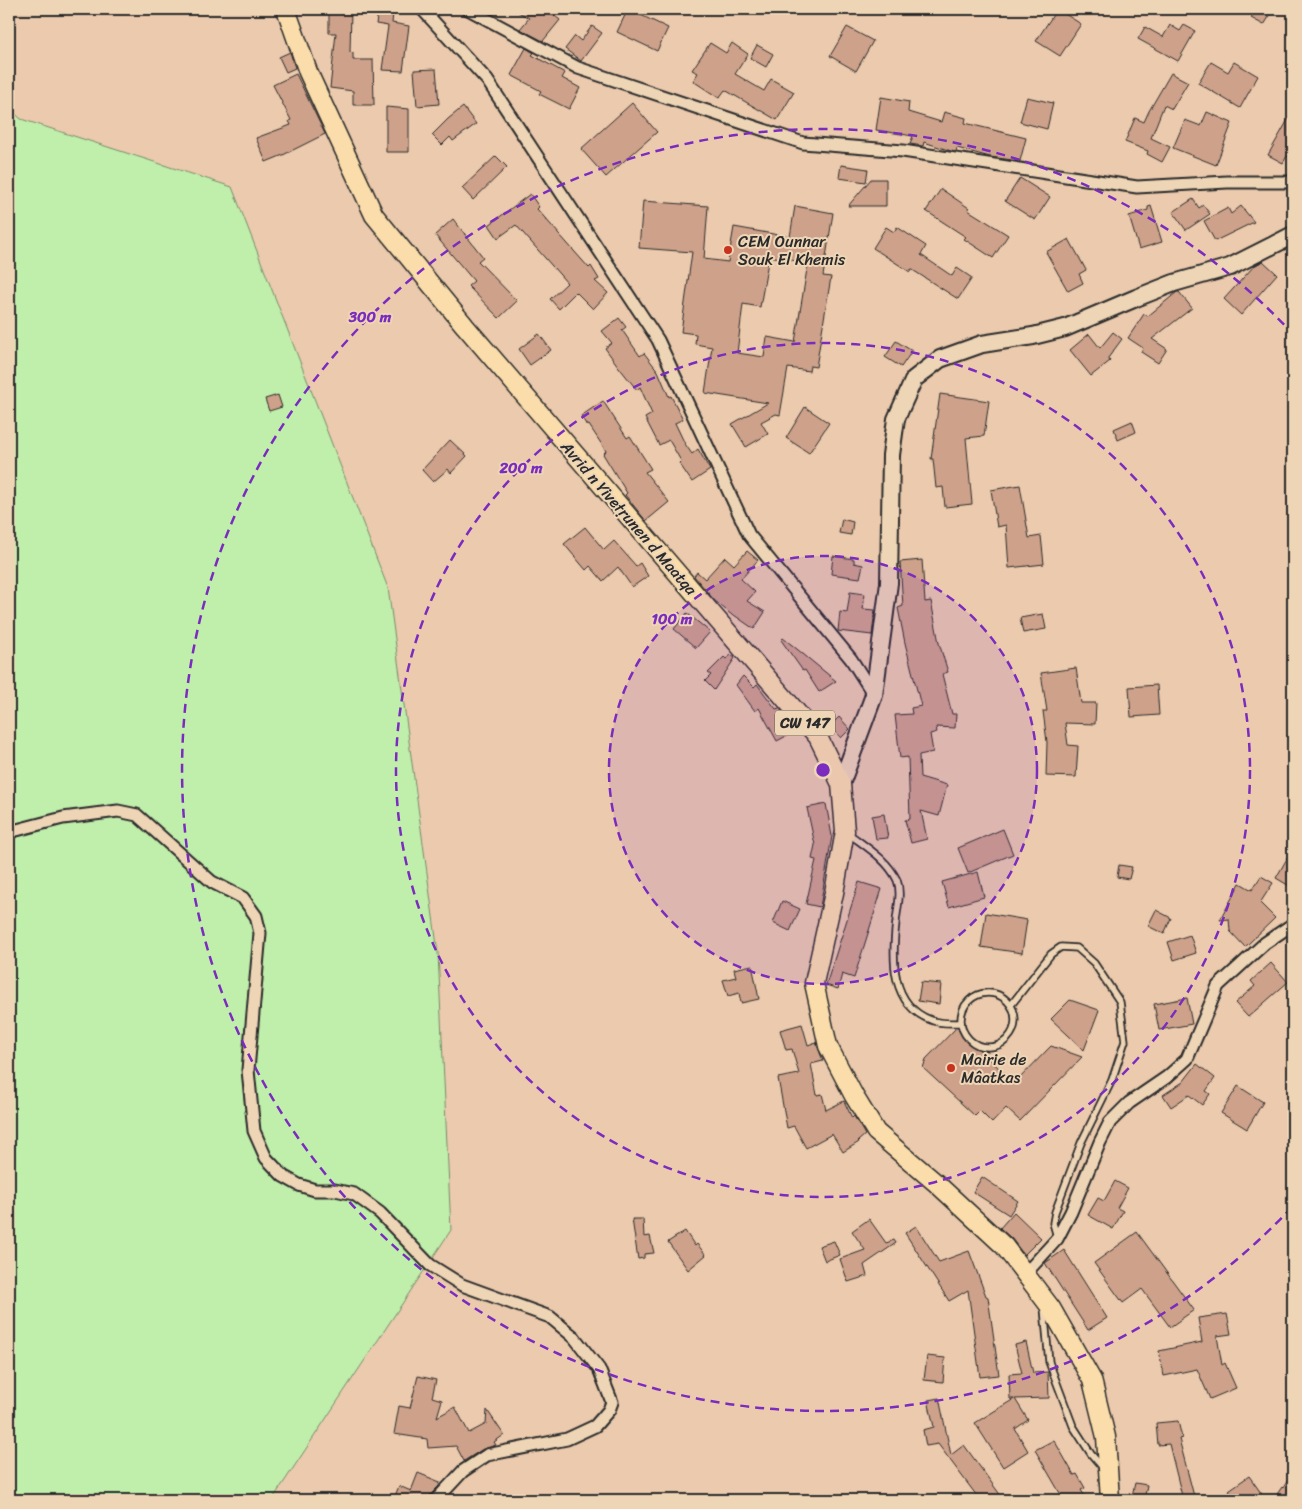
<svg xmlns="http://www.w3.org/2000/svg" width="1302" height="1509" viewBox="0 0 1302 1509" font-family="Sriracha,sans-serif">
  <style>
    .green { fill: #c0eeab; stroke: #768c6b }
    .building { fill: #cea18a; stroke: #2b2b2b; fill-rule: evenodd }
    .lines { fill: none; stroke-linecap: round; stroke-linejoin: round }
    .lane-casing { stroke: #2b2b2b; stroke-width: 9 }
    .street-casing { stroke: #2b2b2b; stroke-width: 15 }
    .secondary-casing { stroke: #2b2b2b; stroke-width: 20 }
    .primary-casing { stroke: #2b2b2b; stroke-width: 21 }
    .lane { stroke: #eed5b6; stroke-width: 5.5 }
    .street { stroke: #eed5b6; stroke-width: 11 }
    .secondary { stroke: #eed5b6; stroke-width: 16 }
    .primary { stroke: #faddab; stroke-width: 18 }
    .ring { fill: none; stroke: #7b2cbf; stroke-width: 2.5; stroke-dasharray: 9 6 }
    .poi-dot { fill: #c8321e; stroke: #eed5b6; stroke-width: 2 }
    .labels { text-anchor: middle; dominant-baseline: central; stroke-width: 4; stroke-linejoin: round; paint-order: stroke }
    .shield { fill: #eed5b6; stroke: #665e55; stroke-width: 1 }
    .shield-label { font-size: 15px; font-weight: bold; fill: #2b2b2b }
    .poi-label { font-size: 16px; fill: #2b2b2b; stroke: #eed5b6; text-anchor: start }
    .street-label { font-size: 16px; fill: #2b2b2b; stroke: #eed5b6 }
    .centre { fill: #7b2cbf; stroke: #eed5b6; stroke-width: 2.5 }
    .ring-label { font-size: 15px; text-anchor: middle; font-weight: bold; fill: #7b2cbf; stroke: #eed5b6; stroke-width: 4; stroke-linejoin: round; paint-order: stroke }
  </style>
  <rect width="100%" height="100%" fill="#ebcaad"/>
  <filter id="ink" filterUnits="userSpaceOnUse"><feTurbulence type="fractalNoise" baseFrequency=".02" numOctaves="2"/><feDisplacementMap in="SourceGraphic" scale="10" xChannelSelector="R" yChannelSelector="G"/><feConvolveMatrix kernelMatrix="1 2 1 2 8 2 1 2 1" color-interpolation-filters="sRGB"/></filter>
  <g filter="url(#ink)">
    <!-- green -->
    <path class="green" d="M9 108 21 119 232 187 388 588 438 953 451 1230 272 1500H9Z"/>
    <!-- building -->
    <g class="building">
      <path d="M329 9H351L350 52 353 53V60H373L374 105H353V91L330 88 336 33H329Z"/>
      <path d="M513 9H546L560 20 543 41 520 29 529 18Z"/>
      <path d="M628 9 668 28 657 51 617 32Z"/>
      <path d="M1057 9 1081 24 1060 56 1036 41Z"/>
      <path d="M1256 9H1274L1264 25 1251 18Z"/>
      <path d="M378 11 393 13 392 23 409 26 403 71 382 70 388 26 376 24Z"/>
      <path d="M1170 25 1180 31 1184 25 1195 31 1178 61 1138 39 1145 27 1163 37Z"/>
      <path d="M592 26 602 33 581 61 565 49 575 36 581 41Z"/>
      <path d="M847 27 873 41 856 71 830 56Z"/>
      <path d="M710 43 726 53 732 43 748 54 735 74 764 91 771 79 794 92 777 120 725 90 719 98 693 81 698 73 692 70Z"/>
      <path d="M757 45 773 54 766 67 750 58Z"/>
      <path d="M526 48 534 53 532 55 565 73 562 78 580 88 569 109 539 94 541 91 511 75Z"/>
      <path d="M290 52 295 68 286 72 279 57Z"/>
      <path d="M1211 62 1228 72 1234 62 1258 76 1240 108 1198 83Z"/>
      <path d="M436 69 439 104 417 106 414 70Z"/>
      <path d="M1171 73 1188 82 1172 109 1164 105 1151 138 1170 147 1162 162 1147 154 1148 151 1125 142 1135 118 1144 122 1149 111Z"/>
      <path d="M296 74 325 134 283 155 266 162 256 138 291 125 289 121 291 120 273 85Z"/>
      <path d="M881 97 909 102 908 112 941 122 944 112 966 118 965 123 1026 138 1020 161 990 157 957 148 956 152 951 151 924 142 923 146 910 144 913 136 876 130Z"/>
      <path d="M1027 97 1053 103 1047 129 1020 122Z"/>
      <path d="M632 103 657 132 606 177 581 149Z"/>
      <path d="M386 107 409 109V152H386Z"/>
      <path d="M463 107 476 124 453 141 450 137 442 145 432 135 448 119Z"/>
      <path d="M1293 111V159L1287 156 1283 163 1268 155Z"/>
      <path d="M1207 112 1232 123 1216 165 1173 148 1185 120 1201 126Z"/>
      <path d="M496 156 507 167 473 200 462 188Z"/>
      <path d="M841 165 868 169 866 182 839 178Z"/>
      <path d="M1020 178 1050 197 1035 220 1005 201Z"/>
      <path d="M871 179H886V206H848Z"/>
      <path d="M941 189 969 208 968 210 1008 235 993 258 964 239 966 237 926 211Z"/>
      <path d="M530 194 539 207 537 209 589 268 591 266 599 279 595 281 608 293 593 309 576 292 559 309 550 299 567 283 516 225 498 238 489 225Z"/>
      <path d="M1193 199 1199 208 1203 205 1210 214 1186 230 1173 212Z"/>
      <path d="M643 201 708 206 704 259 728 262 734 227 790 237 795 206 833 213 823 276 831 277 816 367 810 366 809 371 788 368 780 415 776 414 761 422 768 434 746 447 732 424 768 403 705 393 712 347 695 344 696 334 681 332 692 252 639 248ZM769 256 808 263 795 342 767 337 764 357 737 353 743 304 760 307Z"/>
      <path d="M1151 206 1162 242 1139 249 1129 216 1148 210V207Z"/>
      <path d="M1241 206 1254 222 1215 241 1204 221 1228 208 1231 214Z"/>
      <path d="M453 219 483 257 478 261 517 301 499 318 468 286 474 281 435 235Z"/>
      <path d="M886 227 894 232 897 227 926 246 921 255 952 276 957 268 972 278 958 299 911 269 910 272 873 248Z"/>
      <path d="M1069 239 1086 270 1079 274 1083 283 1068 291 1046 252Z"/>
      <path d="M1263 261 1277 274 1241 315 1224 299 1254 266Z"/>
      <path d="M1177 292H1179L1192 308 1152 339 1167 349 1158 363 1141 352 1143 348 1128 338 1144 314 1148 316Z"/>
      <path d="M619 318 626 327 622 330 640 356 644 353 658 371 669 397 671 396 683 419 675 423 685 444 692 454 698 449 710 470 692 482 679 463 681 461 669 440 659 445 645 418 652 414 640 387 637 390 618 366 605 348 612 343 602 331Z"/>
      <path d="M1113 332 1122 339 1108 358 1110 361 1091 376 1070 350 1089 334 1100 348Z"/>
      <path d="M539 334 551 350 530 365 519 349Z"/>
      <path d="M896 341 912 351 901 367 885 357Z"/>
      <path d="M940 394 989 401 984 436 966 438 972 504 945 507 943 487 936 488 933 459H931Z"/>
      <path d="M278 395 282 407 269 411 265 399Z"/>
      <path d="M603 401 627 438 630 436 651 469 645 472 669 502 646 521 625 495 627 493 603 454 606 451 589 425 587 426 581 416Z"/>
      <path d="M805 407 829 423 809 453 786 438Z"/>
      <path d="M1132 421 1136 432 1118 440 1114 429Z"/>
      <path d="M450 440 467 456 451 473 448 469 433 482 422 470Z"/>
      <path d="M1020 485 1029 538 1041 536 1044 564 1009 568 1006 525 997 527 991 490Z"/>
      <path d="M842 519 853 522 851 535 839 533Z"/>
      <path d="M585 527 604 550 614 541 636 566 640 563 648 576 632 587 618 567 603 581 590 566 586 570 564 544Z"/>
      <path d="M747 551 758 560 741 579 755 592 747 601 765 612 754 629 734 615 733 616 714 600 694 576 697 572 705 579 725 557 734 565Z"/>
      <path d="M833 556 854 559V563L863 565 860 578 831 574Z"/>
      <path d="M922 560 925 602 931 601 939 643 948 672 942 674 952 714H956L955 728 936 727 937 732 930 734 933 752 919 755 920 777 947 785 939 816 921 811 927 839 911 843 905 820 910 819 908 757 900 758 895 715 912 714 911 708 921 706 905 643 898 608 903 606 900 562Z"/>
      <path d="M850 592 865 594 863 609 875 610 872 635 838 631 840 612 847 613Z"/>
      <path d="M687 613 710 632 696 648 674 629Z"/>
      <path d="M1043 614 1046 629 1023 633 1020 618Z"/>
      <path d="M783 638 792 645 836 681 819 692 805 670 803 671 781 640Z"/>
      <path d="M731 655 735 658 714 690 705 681 711 675 708 673 724 657 726 659Z"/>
      <path d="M1076 668 1081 703H1096L1095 724 1065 723 1068 745 1078 746 1076 777 1046 776 1047 742 1043 711H1047L1041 673Z"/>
      <path d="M743 676 754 687 757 684 776 709 779 708 798 730 777 741 759 708 755 711 736 685Z"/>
      <path d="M1157 685 1159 715 1131 717 1129 687Z"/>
      <path d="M839 717 850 729 841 738 830 726Z"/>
      <path d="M826 804 832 836 820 907 806 904 816 860 812 859 815 845 807 808Z"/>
      <path d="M884 814 888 838 876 839 872 816Z"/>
      <path d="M1003 829 1013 854 968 873 958 848Z"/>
      <path d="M1293 848V888L1276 878Z"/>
      <path d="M1119 865 1132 867 1129 879 1117 877Z"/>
      <path d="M978 872 984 897 949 907 942 882Z"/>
      <path d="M1261 876 1273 883 1260 903 1275 918 1245 947 1230 931 1229 919 1220 920 1240 883 1252 890Z"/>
      <path d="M859 882 882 889 854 978 842 974 838 989 826 985Z"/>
      <path d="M782 901 800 909 790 931 773 923Z"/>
      <path d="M1156 910 1171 918 1164 934 1148 926Z"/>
      <path d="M986 913 1027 920 1022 953 981 947Z"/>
      <path d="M1190 935 1196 953 1174 960 1168 942Z"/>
      <path d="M1271 963 1288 982 1248 1017 1235 1003 1255 986 1251 981Z"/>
      <path d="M752 965 759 999 741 1003 739 993 728 996 723 980 736 977 734 969Z"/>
      <path d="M921 982 941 984 939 1004 918 1001Z"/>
      <path d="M1187 998 1192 1024 1159 1030 1154 1004Z"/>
      <path d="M1070 1000 1099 1010 1084 1050 1051 1019Z"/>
      <path d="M802 1024 808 1045 816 1042 823 1061 811 1064 817 1095 822 1094 826 1110 844 1101 852 1118 854 1116 865 1135 858 1141 859 1142 843 1152 832 1134 806 1148 794 1126 787 1128 778 1078 799 1074 792 1049 786 1050 780 1030Z"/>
      <path d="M956 1028 1015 1083 1051 1046 1082 1057 1020 1121 1006 1108 992 1123 980 1111 975 1116 923 1068 926 1059Z"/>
      <path d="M1197 1064 1215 1078 1206 1091 1210 1094 1202 1105 1189 1095 1171 1107 1163 1095 1183 1082Z"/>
      <path d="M1238 1086 1263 1102 1247 1129 1221 1113Z"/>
      <path d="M982 1177 1018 1201 1009 1215 973 1192Z"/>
      <path d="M1115 1181 1128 1188 1117 1208 1123 1211 1113 1229 1088 1215 1098 1198 1104 1201Z"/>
      <path d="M1014 1212 1041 1238 1024 1255 1012 1239 1000 1228Z"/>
      <path d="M632 1219H643L644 1237 650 1236 654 1253 644 1254V1258L638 1259Z"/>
      <path d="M869 1219 886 1243 894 1240 896 1243 864 1265 867 1276 848 1282 840 1259 865 1250 852 1231Z"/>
      <path d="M916 1226 939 1262 969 1251 986 1296 988 1297 999 1375 980 1377 968 1290 949 1301 905 1233Z"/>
      <path d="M685 1231 695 1246 697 1244 706 1255 688 1270 668 1242Z"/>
      <path d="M1137 1232 1194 1310 1170 1327 1142 1289 1123 1303 1094 1263Z"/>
      <path d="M834 1241 840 1255 825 1261 819 1246Z"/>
      <path d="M1064 1250 1107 1318 1088 1330 1045 1263Z"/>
      <path d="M1227 1314 1231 1334 1217 1336 1222 1365 1225 1363 1236 1388 1210 1399 1197 1369 1164 1376 1159 1351 1202 1342 1198 1318Z"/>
      <path d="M1026 1342 1033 1373 1048 1372 1049 1398 1015 1399 1028 1420 1015 1429 1028 1451 1003 1467 975 1423 1014 1399H1010L1009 1374 1022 1373 1015 1345Z"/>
      <path d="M927 1356 945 1358 943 1382 924 1380Z"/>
      <path d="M418 1376 436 1380 432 1397 442 1400 437 1417 455 1407 469 1433 486 1424 487 1410 504 1435 494 1442 496 1445 483 1449 464 1461 456 1446 428 1448 427 1439 394 1434 399 1406 410 1408Z"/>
      <path d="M939 1398 951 1455 964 1445 1004 1500H980L938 1444 926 1446 923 1430 934 1427 928 1400Z"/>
      <path d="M1178 1421 1182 1438 1179 1439 1195 1500H1183L1169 1444 1158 1445 1156 1423Z"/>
      <path d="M1054 1440 1074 1475 1077 1474 1085 1488 1081 1490 1087 1500H1064L1035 1450Z"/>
      <path d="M1293 1472V1500H1273L1282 1487 1283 1488Z"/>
      <path d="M418 1473 440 1482 439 1486 430 1495 429 1500H420L410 1496 409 1500H404L395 1496 399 1486 411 1491Z"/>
      <path d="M1249 1476 1266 1500H1236L1229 1490Z"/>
      <path d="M1135 1483 1147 1485 1144 1500H1131Z"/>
    </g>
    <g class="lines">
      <defs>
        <g id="lane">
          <path d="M848 833C866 847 887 859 897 880 902 893 897 909 896 922 892 958 890 1005 931 1020 939 1024 952 1023 961 1023"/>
          <circle cx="988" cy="1020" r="27"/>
          <path d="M1011 1005 1051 954 1061 947 1077 948 1094 963 1120 1002 1125 1041 1112 1080 1081 1143 1055 1212 1053 1223 1057 1237"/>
          <path d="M1044 1308 1049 1362 1073 1426 1091 1454 1104 1469"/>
        </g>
        <g id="street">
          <path d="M422 9 487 80 658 340 749 535 851 659 874 695"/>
          <path d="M468 9 578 68 803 143 903 151 1137 187 1227 182H1293"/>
          <path d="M9 832 63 818 118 811 137 815 212 882 243 898 256 916 260 933 248 1070 254 1131 266 1158 283 1176 299 1185 315 1190H335L354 1194 380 1213 430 1265 462 1285 550 1317 574 1337 599 1369 612 1402 609 1410 595 1426 567 1439 487 1455 463 1471 436 1500"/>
          <path d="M1026 1273 1057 1239 1071 1212 1100 1142 1110 1122 1129 1103 1167 1077 1187 1059 1218 986 1265 943 1293 924"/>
        </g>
        <path id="secondary" d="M841 784 874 695 889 583 891 455 896 419 914 379 940 359 982 344 1033 336 1065 328 1136 298 1174 283 1230 267 1293 235"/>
        <path id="primary" d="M286 9 308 72 374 215 465 326 818 737 841 784 845 831 834 893 814 983 828 1046 854 1096 876 1132 936 1183 1004 1246 1051 1308 1092 1380 1106 1437 1110 1500"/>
      </defs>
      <!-- lane casing -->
      <use href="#lane" class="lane-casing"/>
      <!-- street casing -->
      <use href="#street" class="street-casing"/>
      <!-- secondary casing -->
      <use href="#secondary" class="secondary-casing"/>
      <!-- primary casing -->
      <use href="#primary" class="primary-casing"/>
      <!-- lane -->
      <use href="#lane" class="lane"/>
      <!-- street -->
      <use href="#street" class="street"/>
      <!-- secondary -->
      <use href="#secondary" class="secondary"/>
      <!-- primary -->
      <use href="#primary" class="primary"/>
    </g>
  </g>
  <!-- distance rings -->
  <circle cx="823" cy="770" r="214" fill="#7b2cbf" fill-opacity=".12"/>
  <g class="ring">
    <circle cx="823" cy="770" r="214"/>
    <circle cx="823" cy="770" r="427"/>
    <path d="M1292 1207A641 641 0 1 1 1292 333"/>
  </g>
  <!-- markers -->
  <g class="poi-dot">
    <circle cx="728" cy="250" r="5"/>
    <circle cx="951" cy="1068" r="5"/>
  </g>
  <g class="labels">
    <!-- shield labels -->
    <rect class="shield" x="775" y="710.5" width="60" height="25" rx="4"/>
    <g class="shield-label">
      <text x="805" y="723">CW 147</text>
    </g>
    <!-- poi labels -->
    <g class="poi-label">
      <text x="738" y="241">CEM Ounnar<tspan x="738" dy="18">Souk El Khemis</tspan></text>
      <text x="961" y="1059">Mairie de<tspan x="961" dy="18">Mâatkas</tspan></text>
    </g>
    <!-- street labels -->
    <g class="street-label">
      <text transform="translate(629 518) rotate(49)">Avrid n Yivetṛunen d Maatqa</text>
    </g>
  </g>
  <circle cx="823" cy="770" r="8" class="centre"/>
  <g class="ring-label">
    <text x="370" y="322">300 m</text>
    <text x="521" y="473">200 m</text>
    <text x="672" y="624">100 m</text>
  </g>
  <!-- margin -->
  <rect width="1302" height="1509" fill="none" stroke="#eed5b6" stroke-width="30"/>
  <rect x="15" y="15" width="1272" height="1479" fill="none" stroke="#2b2b2b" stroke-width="2" filter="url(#ink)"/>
</svg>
